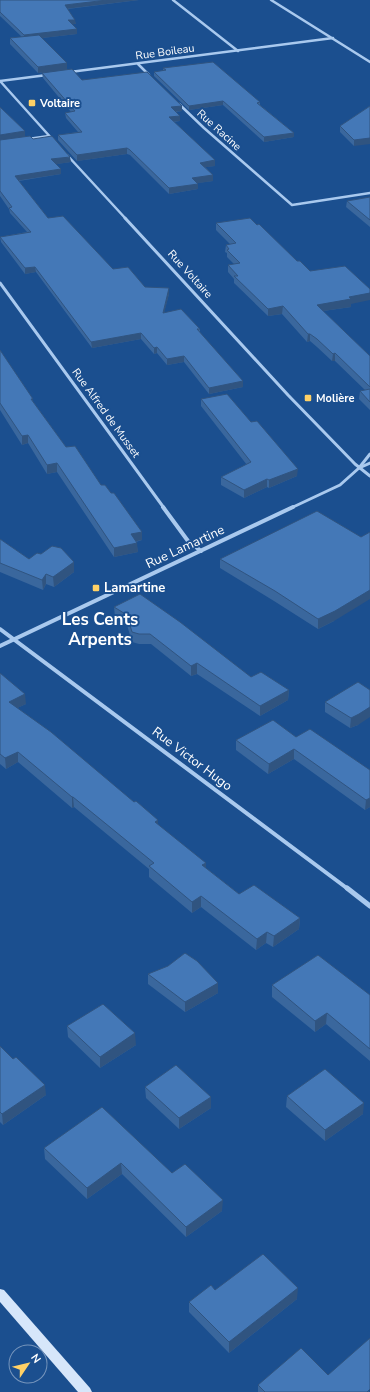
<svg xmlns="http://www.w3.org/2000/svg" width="370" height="1392" viewBox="0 0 370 1392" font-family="'Nunito Sans',sans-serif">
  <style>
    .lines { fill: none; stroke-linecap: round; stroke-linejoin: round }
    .minor-far3 { stroke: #a9c9ee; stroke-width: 2.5 }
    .minor-far2 { stroke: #a9c9ee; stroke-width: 3 }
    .minor-far1 { stroke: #a9c9ee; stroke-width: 4 }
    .minor { stroke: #a9c9ee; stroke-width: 5 }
    .secondary { fill: #d6e6fa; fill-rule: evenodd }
    .wall { fill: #3a679d }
    .shaded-wall { fill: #305480 }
    .building { fill: #4478b7; stroke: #305480 }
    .poi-dot { fill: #ffd166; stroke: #1b4f8f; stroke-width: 1.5 }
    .labels { text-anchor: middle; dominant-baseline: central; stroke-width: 4; stroke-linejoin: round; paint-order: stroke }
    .far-street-label { font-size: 11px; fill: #fff; stroke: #1b4f8f }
    .far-poi-label { font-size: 11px; font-weight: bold; fill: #fff; stroke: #1b4f8f; text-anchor: start }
    .street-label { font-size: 13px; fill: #fff; stroke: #1b4f8f }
    .poi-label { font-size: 13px; font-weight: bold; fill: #fff; stroke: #1b4f8f; text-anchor: start }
    .district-label { font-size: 17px; font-weight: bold; fill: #fff; stroke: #1b4f8f }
  </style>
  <rect width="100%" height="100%" fill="#1b4f8f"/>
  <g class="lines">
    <!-- minor-far3 -->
    <g class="minor-far3">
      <path d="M173 0 238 51"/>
      <path d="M271 0 370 62"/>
      <path d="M138 64 149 75"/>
      <path d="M70 72 333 38"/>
      <path d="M0 81 53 140"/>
      <path d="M0 81 47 75"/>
      <path d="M179 104 204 128 292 205 370 193"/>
      <path d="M28 139 49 136"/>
      <path d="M67 155 126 219"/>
    </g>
    <!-- minor-far2 -->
    <g class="minor-far2">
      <path d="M125 218 288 395 355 464 370 476"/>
      <path d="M0 283 164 508"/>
      <path d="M359 468 370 463"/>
      <path d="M291 508 340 485 359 468 370 454"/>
    </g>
    <!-- minor-far1 -->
    <g class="minor-far1">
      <path d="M163 507 188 541 201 551"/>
      <path d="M0 629 348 889"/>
      <path d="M0 646 293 507"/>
    </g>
    <!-- minor -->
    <path class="minor" d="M347 888 370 906"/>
    <!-- secondary -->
    <path class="secondary" d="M0 1289 4 1290 90 1388 92 1392H78L0 1302Z"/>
  </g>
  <!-- wall -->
  <g class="wall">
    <path d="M0 0H139L68 9 76 24H71L77 29V34L42 38 67 70 38 73 10 44V38L22 37 0 16Z"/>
    <path d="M163 68 260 102V105L294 133V137L264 142 223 105 189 110 154 76V72L163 71Z"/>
    <path d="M42 73 82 80 182 111 176 112 180 116V121L174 122 215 160V166L205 167 213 175V181L197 183 198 184V189L169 194 130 155 127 154 77 161 58 140V135L78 132 66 118 65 113 71 112 43 78Z"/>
    <path d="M370 106 354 146 340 132V126Z"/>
    <path d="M0 107 25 131V137L33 139 71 162 56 164 61 169V174L19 181 48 218 113 269 145 287 169 294 164 312 200 329V333L243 381V387L209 394 184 362 167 365 157 353 154 354 141 339 92 348 36 272 25 274 1 242 0 237 27 232 10 213 9 209 0 196Z"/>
    <path d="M370 197V227L346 207 347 201Z"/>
    <path d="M216 223 257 225 297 261 351 304V307L323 311 370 356V410L359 399 360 391 365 390 335 361H332L317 347 310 341 307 342 282 314 268 316 234 283V279L228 272V265L234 264 227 257V253L225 252 226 245 230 244 216 230Z"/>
    <path d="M0 350 34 403 66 447 101 485 111 493 142 532V540L136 542 138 552 114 557 57 472 47 474 28 443 22 445 0 410Z"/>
    <path d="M201 399 297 476 269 488 267 487 244 498 221 485V477L247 465 201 406Z"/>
    <path d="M0 539 29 559 74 572 54 587 46 584 43 590 0 572Z"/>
    <path d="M220 559 334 621 318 629 274 601 220 568Z"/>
    <path d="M114 607 251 677 289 690 288 700 260 716 197 674 191 676 151 644H139L132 642 127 625 115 617Z"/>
    <path d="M0 673 26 704 17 708 158 825 206 868 239 894 300 918 299 929 273 947 266 943 256 950 201 907 192 913 149 877V869L74 807 72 808 18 762 6 769 0 764Z"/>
    <path d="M370 690 358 725 350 728 325 712V702Z"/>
    <path d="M296 737 370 770V807L365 810 294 759 268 774 236 750V740Z"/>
    <path d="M148 974 218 993 185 1012 148 984Z"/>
    <path d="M272 985 370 995V1061L326 1024 315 1032 272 997Z"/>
    <path d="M67 1026 136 1045 100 1068 68 1037Z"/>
    <path d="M0 1046 46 1095 3 1125 0 1122Z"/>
    <path d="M145 1087 211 1097V1108L179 1129 146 1098Z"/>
    <path d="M287 1096 363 1114 325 1141 286 1107Z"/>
    <path d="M44 1148 172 1173 222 1211 186 1237 122 1174 87 1199 45 1159Z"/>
    <path d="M215 1290 297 1299 229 1353 189 1312V1302Z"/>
    <path d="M328 1375 370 1392H258V1385Z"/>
  </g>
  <!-- shaded-wall -->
  <g class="shaded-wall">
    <path d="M107 0H139L65 9V5Z"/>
    <path d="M68 20H75L76 24 68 25Z"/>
    <path d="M77 29V34L25 40 24 35Z"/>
    <path d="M67 63V70L38 73V67Z"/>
    <path d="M223 101V105L189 110V106Z"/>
    <path d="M182 106V111L171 112V107Z"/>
    <path d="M180 116V121L169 122V117Z"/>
    <path d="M25 131V137L0 140V135Z"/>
    <path d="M294 133V137L264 142V137Z"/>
    <path d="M370 138V144L354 146V140Z"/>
    <path d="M127 148V154L77 161V155Z"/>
    <path d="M70 157 71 162 51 165V159Z"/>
    <path d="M215 160V166L200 168V163Z"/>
    <path d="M61 169V174L15 181V176Z"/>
    <path d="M213 175V181L192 184V178Z"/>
    <path d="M198 184V189L169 194V188Z"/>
    <path d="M35 267 36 272 25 274V268Z"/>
    <path d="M169 288V294L163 318V313Z"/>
    <path d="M370 293V300L351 304V307L316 312 317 305 349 297Z"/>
    <path d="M283 306 282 314 268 316V309Z"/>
    <path d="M141 333V339L92 348 91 342Z"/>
    <path d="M308 334H310V341L307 342Z"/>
    <path d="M157 347V353L154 354V348Z"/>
    <path d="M335 353V361H332L333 354Z"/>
    <path d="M184 356V362L167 365V359Z"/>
    <path d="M243 381V387L209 394V388Z"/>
    <path d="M28 435V443L22 445V436Z"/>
    <path d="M57 463V472L47 474V465Z"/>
    <path d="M298 469 297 476 269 488V480Z"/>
    <path d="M267 479V487L244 498V490Z"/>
    <path d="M142 532V540L132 542 131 534Z"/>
    <path d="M137 543 138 552 114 557V548Z"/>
    <path d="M74 562V572L54 587 53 577Z"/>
    <path d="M46 574V584L43 590 42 580Z"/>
    <path d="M370 590V599L334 621 318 629V619Z"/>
    <path d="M197 663V674L191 676V666Z"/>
    <path d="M289 690 288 700 260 716V706Z"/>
    <path d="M25 694 26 704 9 712V702Z"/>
    <path d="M370 707V717L358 725 350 728 351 718Z"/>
    <path d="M294 749V759L268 774 269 764Z"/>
    <path d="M18 752V762L6 769 5 758Z"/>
    <path d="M72 797H73L74 807 72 808Z"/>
    <path d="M370 798V807L365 810 366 800Z"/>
    <path d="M158 820V830L155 822Z"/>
    <path d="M206 863V874L202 865Z"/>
    <path d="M201 896V907L192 913V902Z"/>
    <path d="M300 918 299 929 273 947 274 936Z"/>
    <path d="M267 932 266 943 256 950 257 939Z"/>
    <path d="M218 983V993L185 1012V1002Z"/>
    <path d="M327 1013 326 1024 315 1032V1021Z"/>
    <path d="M135 1033 136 1045 100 1068V1057Z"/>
    <path d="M45 1085 46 1095 3 1125 2 1114Z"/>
    <path d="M211 1097V1108L179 1129V1118Z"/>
    <path d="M364 1103 363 1114 325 1141V1130Z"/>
    <path d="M121 1163 122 1174 87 1199V1188Z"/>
    <path d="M223 1200 222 1211 186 1237V1227Z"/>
    <path d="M298 1288 297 1299 229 1353V1342Z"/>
  </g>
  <!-- building -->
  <g class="building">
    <path d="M0 0H107L65 5 75 20H68L77 29 24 35 0 12Z"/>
    <path d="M39 35 67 63 38 67 10 38Z"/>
    <path d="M213 62 260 102 257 103 294 133 264 137 223 101 189 106 154 72 166 70 163 68Z"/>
    <path d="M72 69 82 80 147 72 182 106 171 107 180 116 169 117 215 160 200 163 213 175 192 178 198 184 169 188 130 150 127 148 77 155 58 135 82 132 65 113 75 111 42 73Z"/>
    <path d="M370 106V138L354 140 340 126Z"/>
    <path d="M0 107 25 131 0 135Z"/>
    <path d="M30 136 33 139 52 136 70 157 51 159 61 169 15 176 48 218 63 216 113 269 128 267 145 287 169 288 163 313 181 309 200 329H197L243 381 209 388 184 356 167 359 157 347 154 348 141 333 91 342 35 267 25 268 0 237 31 232 9 208 12 207 0 191V140Z"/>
    <path d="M370 197V220L347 201Z"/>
    <path d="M250 218 257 225 259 224 297 261H300L310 271 345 266 370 289V293L349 297 351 299 317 305 370 356V387L335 353 333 354 317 339 310 334H308L283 306 268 309 234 276H238L228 265 240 263 227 250 229 249 226 245 236 243 216 223Z"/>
    <path d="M0 350 33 399H31L66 447 75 446 101 485H105L111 493H114L142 532 131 534 137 543 114 548 57 463 47 465 28 435 22 436 0 403Z"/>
    <path d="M370 389V402L360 391Z"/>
    <path d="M227 394 251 422 257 421 298 469 269 480 267 479 244 490 221 477 251 462 201 399Z"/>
    <path d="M317 511 361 537 370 532V590L335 611 318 619 275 591 220 559Z"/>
    <path d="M0 539 29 559 37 553 41 554 52 546 61 548 74 562 53 577 46 574 42 580 0 563Z"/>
    <path d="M140 594 180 622 251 677 261 672 289 690 260 706 197 663 191 666 150 634H139L132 632 127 615 114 607Z"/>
    <path d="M0 673 25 694 9 702 51 732 134 802 136 801 158 820 155 822 206 863 202 865 239 894 254 885 300 918 274 936 267 932 257 939 201 896 192 902 149 866 154 863 73 797H72L18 752 5 758 0 754Z"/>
    <path d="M358 682 370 690V707L359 714 351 718 325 702Z"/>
    <path d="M273 720 296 737 310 729 370 770V798L366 800 294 749 269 764 236 740Z"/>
    <path d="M185 953 197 961 218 983 185 1002 148 974 168 966Z"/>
    <path d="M318 955 370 995V1049L327 1013 315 1021 272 985Z"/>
    <path d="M103 1004 135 1033 100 1057 67 1026Z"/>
    <path d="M0 1046 13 1059 16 1057 45 1085 2 1114 0 1112Z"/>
    <path d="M176 1065 211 1097 179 1118 145 1087Z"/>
    <path d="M325 1069 364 1103 325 1130 287 1096Z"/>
    <path d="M102 1107 172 1173 185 1164 223 1200 186 1227 121 1163 87 1188 44 1148Z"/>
    <path d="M263 1254 298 1288 229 1342 189 1302 211 1285 215 1290Z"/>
    <path d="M370 1338V1389L367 1392H265L258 1385 301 1348 328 1375Z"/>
  </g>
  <!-- markers -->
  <g class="poi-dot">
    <rect x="28" y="99" width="8" height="8" rx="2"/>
    <rect x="304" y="394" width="8" height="8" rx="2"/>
    <rect x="92" y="584" width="8" height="8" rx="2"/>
  </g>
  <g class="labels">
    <!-- far-street labels -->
    <g class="far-street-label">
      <text transform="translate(165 52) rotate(-8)">Rue Boileau</text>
      <text transform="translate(219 130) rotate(42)">Rue Racine</text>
      <text transform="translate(190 274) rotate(48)">Rue Voltaire</text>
      <text transform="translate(106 413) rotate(54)">Rue Alfred de Musset</text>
    </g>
    <!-- far-poi labels -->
    <g class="far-poi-label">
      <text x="40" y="103">Voltaire</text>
      <text x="316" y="398">Molière</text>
    </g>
    <!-- street labels -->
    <g class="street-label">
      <text transform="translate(185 547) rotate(-25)">Rue Lamartine</text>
      <text transform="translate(192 759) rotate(37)">Rue Victor Hugo</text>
    </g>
    <!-- poi labels -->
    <g class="poi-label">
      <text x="104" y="588">Lamartine</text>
    </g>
    <!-- district labels -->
    <g class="district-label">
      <text x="100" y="619">Les Cents<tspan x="100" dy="20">Arpents</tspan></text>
    </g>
  </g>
  <!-- north arrow -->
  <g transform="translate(28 1364) rotate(55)"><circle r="19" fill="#1b4f8f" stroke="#7695bc"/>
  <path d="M0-3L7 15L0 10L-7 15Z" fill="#ffd166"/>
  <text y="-6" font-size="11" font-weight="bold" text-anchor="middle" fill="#ffffff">N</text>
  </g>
</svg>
